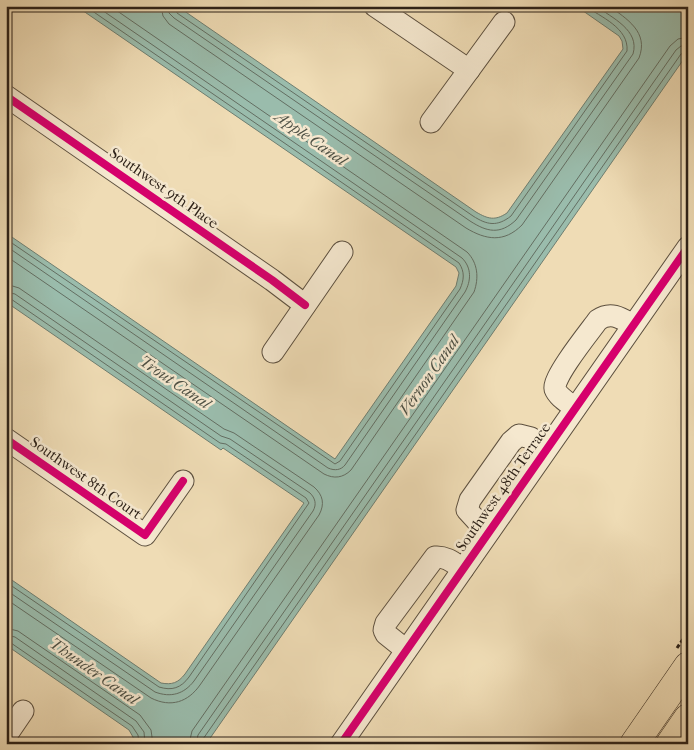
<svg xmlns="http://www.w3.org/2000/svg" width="694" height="750" viewBox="0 0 694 750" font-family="'IM FELL French Canon',serif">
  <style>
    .water { fill: #9abcac; stroke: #6e7e71 }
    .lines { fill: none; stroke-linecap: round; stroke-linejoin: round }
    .shore { stroke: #636e62; stroke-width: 1 }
    .minor-casing { stroke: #5d503f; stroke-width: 23 }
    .major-casing { stroke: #2c2118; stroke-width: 29 }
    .path { stroke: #2c2118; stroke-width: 3; stroke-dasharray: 4 2.5; stroke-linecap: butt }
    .minor { stroke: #f5e8cf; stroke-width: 21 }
    .major { stroke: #efdcb5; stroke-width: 28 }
    .cycleway-casing { stroke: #f5e8cf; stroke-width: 11 }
    .cycleway { stroke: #d6006c; stroke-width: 8 }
    .labels { text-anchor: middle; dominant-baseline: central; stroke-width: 5; stroke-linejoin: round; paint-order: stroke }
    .street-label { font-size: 15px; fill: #2c2118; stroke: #f5e8cf }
    .water-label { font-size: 16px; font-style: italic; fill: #4d5044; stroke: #f5e8cf }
  </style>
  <rect width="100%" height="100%" fill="#efdcb5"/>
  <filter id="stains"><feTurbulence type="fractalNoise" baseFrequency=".004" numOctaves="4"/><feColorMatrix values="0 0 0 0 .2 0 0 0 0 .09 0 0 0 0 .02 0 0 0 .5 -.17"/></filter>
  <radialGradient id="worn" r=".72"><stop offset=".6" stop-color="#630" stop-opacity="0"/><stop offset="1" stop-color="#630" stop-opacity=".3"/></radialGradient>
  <!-- water -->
  <path class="water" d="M76 6H177L476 212C488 219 495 221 507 213L623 49 622 41 619 36 576 6H688V53L206 744H134L133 737 129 730 6 645V576L161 683C172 685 178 683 185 674L304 503 223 448 221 450 6 302V233L335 459 456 286 459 273 456 267Z"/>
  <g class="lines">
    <!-- shore -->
    <g class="shore">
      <path d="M161 6 163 16 169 24 466 228C486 240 504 243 522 225L639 58C649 32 627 19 609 6"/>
      <path d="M168 6 169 13 174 18 470 221C487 232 500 235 516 220L633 54C640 30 612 18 596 6"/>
      <path d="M175 6 177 13 473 216C487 225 497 227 511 216L627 51C629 28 601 17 585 6"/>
      <path d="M6 239 335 464 340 461 460 289C464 280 465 272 459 263L85 6"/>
      <path d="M6 246 328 468C335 471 341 470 345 465L465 292C471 281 472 268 462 258L96 6"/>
      <path d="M6 256 324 474C334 479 343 478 351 470L474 292C479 278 478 263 467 252L110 6"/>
      <path d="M6 284 19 288 224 429 234 433 314 487C323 495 325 504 319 515L200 685C188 702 171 708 151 698L6 599"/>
      <path d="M6 292 15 294 221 436 230 439 310 493C315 498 317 504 313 511L194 681C184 694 171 698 155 692L6 590"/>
      <path d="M6 298 11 299 220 443 226 444 306 498 309 503 189 677C181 688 172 691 159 687L6 582"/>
      <path d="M6 628 18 631 140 715 151 730 153 744"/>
      <path d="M6 635 15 637 136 721 144 732 145 744"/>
      <path d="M6 642 11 643 132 726 138 735 139 744"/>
      <path d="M189 744 192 731 670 46 678 39 688 37"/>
      <path d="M196 744 198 735 676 50 681 46 688 45"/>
      <path d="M202 744 203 739 681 54 688 51"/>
    </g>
    <defs>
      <g id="minor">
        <path d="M375 6 469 70"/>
        <path d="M6 96 272 280 305 305"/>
        <path d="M431 122 504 22"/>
        <path d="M273 352 342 252"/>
        <path d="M575 408C569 403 558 397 555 389 552 378 590 331 598 320 611 311 621 318 633 325"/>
        <path d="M6 439 145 535 183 481"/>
        <path d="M490 530 478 522 467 510 470 500 511 442 519 435 531 438 546 449"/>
        <path d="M406 650 386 634 384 630 386 623 435 557C446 556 454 563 463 569"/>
        <path d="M6 736 23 711"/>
        <path d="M341 744 688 247"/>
      </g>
      <g id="major">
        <path d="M634 744 688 666"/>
        <path d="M670 744 688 718"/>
      </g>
    </defs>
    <!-- minor casing -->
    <use href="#minor" class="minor-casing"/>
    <!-- major casing -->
    <use href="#major" class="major-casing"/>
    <!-- path -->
    <path class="path" d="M677 648 688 632"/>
    <!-- minor -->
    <use href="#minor" class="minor"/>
    <!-- major -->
    <use href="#major" class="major"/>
    <defs>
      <g id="cycleway">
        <path d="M6 96 272 280 305 305"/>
        <path d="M6 439 145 535 183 481"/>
        <path d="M341 744 688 247"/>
      </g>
    </defs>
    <!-- cycleway casing -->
    <use href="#cycleway" class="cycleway-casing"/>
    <!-- cycleway -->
    <use href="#cycleway" class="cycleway"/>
  </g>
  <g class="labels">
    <!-- street labels -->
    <g class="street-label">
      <text transform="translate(164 188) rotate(35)">Southwest 9th Place</text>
      <text transform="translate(86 478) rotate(35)">Southwest 8th Court</text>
      <text transform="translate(503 487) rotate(-55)">Southwest 48th Terrace</text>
    </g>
    <!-- water labels -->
    <g class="water-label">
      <text transform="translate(311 138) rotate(35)">Apple Canal</text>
      <text transform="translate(429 375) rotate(-55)">Vernon Canal</text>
      <text transform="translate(175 382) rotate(34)">Trout Canal</text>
      <text transform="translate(94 671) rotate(35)">Thunder Canal</text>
    </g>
  </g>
  <!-- margin -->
  <rect width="694" height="750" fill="none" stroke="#efdcb5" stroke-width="25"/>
  <rect x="8" y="8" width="679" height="735" fill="none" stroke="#2c2118" stroke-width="2.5"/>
  <rect x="12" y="12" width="669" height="725" fill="none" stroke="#2c2118"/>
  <rect width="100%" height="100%" filter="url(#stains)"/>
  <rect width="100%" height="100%" fill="url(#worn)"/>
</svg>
